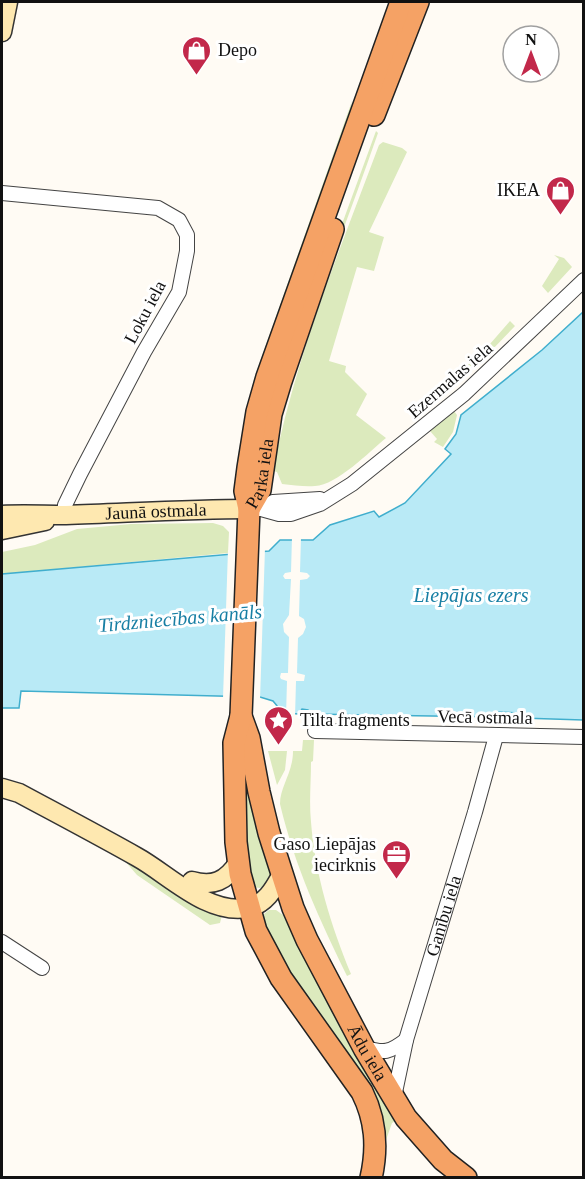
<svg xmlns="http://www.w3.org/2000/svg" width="585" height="1179" viewBox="0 0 585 1179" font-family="'Times New Roman',serif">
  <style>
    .green { fill: #dceabd }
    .water { fill: #b9eaf6; stroke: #40aecd; stroke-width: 1.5 }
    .pier { fill: #fffbf4 }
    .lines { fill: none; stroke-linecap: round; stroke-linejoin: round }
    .minor-casing { stroke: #444; stroke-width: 16 }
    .secondary-casing { stroke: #333; stroke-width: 21 }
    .trunk-casing { stroke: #222; stroke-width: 24 }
    .minor { stroke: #fff; stroke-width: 14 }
    .secondary { stroke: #fee8b0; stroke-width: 18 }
    .trunk { stroke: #f5a265; stroke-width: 21 }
    .labels { text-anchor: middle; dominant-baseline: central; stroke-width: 6; stroke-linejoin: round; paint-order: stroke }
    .poi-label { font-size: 18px; fill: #111; stroke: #fff; text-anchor: start }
    .street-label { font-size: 18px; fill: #111; stroke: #fff }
    .water-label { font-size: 20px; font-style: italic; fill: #187fa4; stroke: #fff }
  </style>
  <rect width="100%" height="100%" fill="#fffbf4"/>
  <!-- green -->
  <g class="green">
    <path d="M352 101 348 124 241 463 237 462 243 428 254 379Z"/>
    <path d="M376 131 378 133C345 229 305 324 280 423L276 425 338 235Z"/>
    <path d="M383 142 402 148 407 152 369 232 384 237 374 271 357 267 329 361 346 366 345 372 367 394 356 415 386 438C369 452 337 485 315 486 305 487 293 485 282 484L277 472 273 471C295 358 339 252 379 145Z"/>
    <path d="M554 255 564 258 572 267 548 293 542 286 559 259Z"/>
    <path d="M510 321 515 326 491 351 440 395 437 391 483 352Z"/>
    <path d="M454 411 457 415 453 432 443 447 434 442 437 439 430 431Z"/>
    <path d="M213 523 223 526 229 532 228 553 2 574V552L35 545 77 529 131 524Z"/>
    <path d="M303 740H314L313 761 311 762C311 782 309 802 311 822 315 874 331 926 351 974L347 976C319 918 295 867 280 804 280 786 293 773 293 751H302Z"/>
    <path d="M268 751H287L285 770 277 785Z"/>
    <path d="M243 766 274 875 270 883 260 888 252 887 241 823Z"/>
    <path d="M124 860 193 904 211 913 222 915 220 923 210 925 137 875Z"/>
    <path d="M269 910H276L283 915 329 1005 399 1119 392 1123 380 1157 383 1129 261 924 263 915Z"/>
  </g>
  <!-- water -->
  <path class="water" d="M583 312V720L521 718V713L494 712 493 717 309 714 308 710 302 709 299 714 283 713 273 701 260 697 21 691 19 708H2V574L269 551 280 540H313L330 525 374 511 379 517 405 503 451 454 445 449 456 434 461 415 542 350Z"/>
  <!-- pier -->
  <g class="pier">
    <path d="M292 537H301L300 572 307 573 310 576 307 579 300 580 299 616 304 619 306 627 303 634 298 638 297 673 305 675 304 681H296L295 717 286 716 287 681 281 679 280 677 281 673H288L289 637 284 632 283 624 289 615 291 579H285L283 576 285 573 291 572Z"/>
    <path d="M265 548 260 700 223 698 228 550Z"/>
  </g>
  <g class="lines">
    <defs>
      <g id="minor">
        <path d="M2 193 158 208 179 220 187 235V251L179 292 144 352 80 474 65 505 64 515"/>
        <path d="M249 509H261L279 514H291L320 504 352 484 464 394 584 280"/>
        <path d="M261 509 273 502 320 499"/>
        <path d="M315 731 584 737"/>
        <path d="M2 942 42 968"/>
        <path d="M364 1048C385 1053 389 1053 406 1040"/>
        <path id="s1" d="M394 1097 406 1040 475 812 496 736"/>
      </g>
      <g id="secondary">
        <path d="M2 32 8 2"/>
        <path id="s2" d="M2 515C23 514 44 515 66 515 127 513 188 509 249 509"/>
        <path d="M2 530 45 521"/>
        <path d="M2 788 19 793C58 814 98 835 137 857 168 874 207 915 247 908 265 905 274 889 282 874"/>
        <path d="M192 881C213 887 226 881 238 863"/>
      </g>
      <g id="trunk">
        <path d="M374 115 418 2"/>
        <path id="s3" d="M249 509 260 490 271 414 281 381 333 229"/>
        <path id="s4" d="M241 716 249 738 259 792 269 833 293 908 307 940 364 1048 406 1118 443 1160 466 1178"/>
        <path d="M371 1178C378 1147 376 1120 362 1092L281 978 256 931 240 874 236 842 234 743 241 716 249 509 245 491 248 468 257 412 267 377 401 2"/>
      </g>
    </defs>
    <!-- minor casing -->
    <use href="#minor" class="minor-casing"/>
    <!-- secondary casing -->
    <use href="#secondary" class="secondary-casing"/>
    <!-- trunk casing -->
    <use href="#trunk" class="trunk-casing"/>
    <!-- minor -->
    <use href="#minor" class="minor"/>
    <!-- secondary -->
    <use href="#secondary" class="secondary"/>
    <!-- trunk -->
    <use href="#trunk" class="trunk"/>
  </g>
  <!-- icons -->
  <defs>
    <symbol id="shop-pin" viewBox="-11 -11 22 30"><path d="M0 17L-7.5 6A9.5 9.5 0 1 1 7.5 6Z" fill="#c2284a" stroke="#fff"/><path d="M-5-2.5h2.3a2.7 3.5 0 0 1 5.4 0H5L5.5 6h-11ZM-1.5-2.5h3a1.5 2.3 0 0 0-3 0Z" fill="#fff"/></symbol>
    <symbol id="sight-pin" viewBox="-11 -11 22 30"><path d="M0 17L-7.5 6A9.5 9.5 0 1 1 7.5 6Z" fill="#c2284a" stroke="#fff"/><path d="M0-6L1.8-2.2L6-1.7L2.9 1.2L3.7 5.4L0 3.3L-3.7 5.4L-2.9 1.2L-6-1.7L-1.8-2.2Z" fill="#fff"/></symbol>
    <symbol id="office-pin" viewBox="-11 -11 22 30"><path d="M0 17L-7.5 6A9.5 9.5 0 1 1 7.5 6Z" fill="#c2284a" stroke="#fff"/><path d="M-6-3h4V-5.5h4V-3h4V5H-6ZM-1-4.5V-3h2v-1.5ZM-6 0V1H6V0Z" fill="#fff"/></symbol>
  </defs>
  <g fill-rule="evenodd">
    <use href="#shop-pin" x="180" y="34" width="33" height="45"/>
    <use href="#shop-pin" x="544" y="174" width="33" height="45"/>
    <use href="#sight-pin" x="262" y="704" width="33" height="45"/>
    <use href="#office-pin" x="380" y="838" width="33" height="45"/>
  </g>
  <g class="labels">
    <!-- poi labels -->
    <g class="poi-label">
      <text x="218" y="50">Depo</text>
      <text x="540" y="190" text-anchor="end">IKEA</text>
      <text x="300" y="720">Tilta fragments</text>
      <text x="376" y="844" text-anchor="end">Gaso Liepājas<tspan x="376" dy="21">iecirknis</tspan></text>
    </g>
    <!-- street labels -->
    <g class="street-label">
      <text transform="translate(145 312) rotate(-62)">Loku iela</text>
      <text transform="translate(450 380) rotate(-41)">Ezermalas iela</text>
      <text stroke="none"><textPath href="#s3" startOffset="38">Parka iela</textPath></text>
      <text stroke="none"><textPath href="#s2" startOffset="154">Jaunā ostmala</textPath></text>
      <text transform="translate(485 717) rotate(1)">Vecā ostmala</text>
      <text stroke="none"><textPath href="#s1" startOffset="188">Ganību iela</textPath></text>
      <text stroke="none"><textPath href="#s4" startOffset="362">Ādu iela</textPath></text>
    </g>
    <!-- water labels -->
    <g class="water-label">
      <text x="471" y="595">Liepājas ezers</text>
      <text transform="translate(180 618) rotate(-5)">Tirdzniecības kanāls</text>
    </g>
  </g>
  <!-- border -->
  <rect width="585" height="1179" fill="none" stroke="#111111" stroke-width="6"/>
  <!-- north arrow -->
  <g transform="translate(531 54)"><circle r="28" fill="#ffffff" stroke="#a0a0a0" stroke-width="1.5"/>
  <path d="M0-4.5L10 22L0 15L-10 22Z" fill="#c2284a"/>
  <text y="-9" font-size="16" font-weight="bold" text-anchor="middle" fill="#111111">N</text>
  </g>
</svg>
